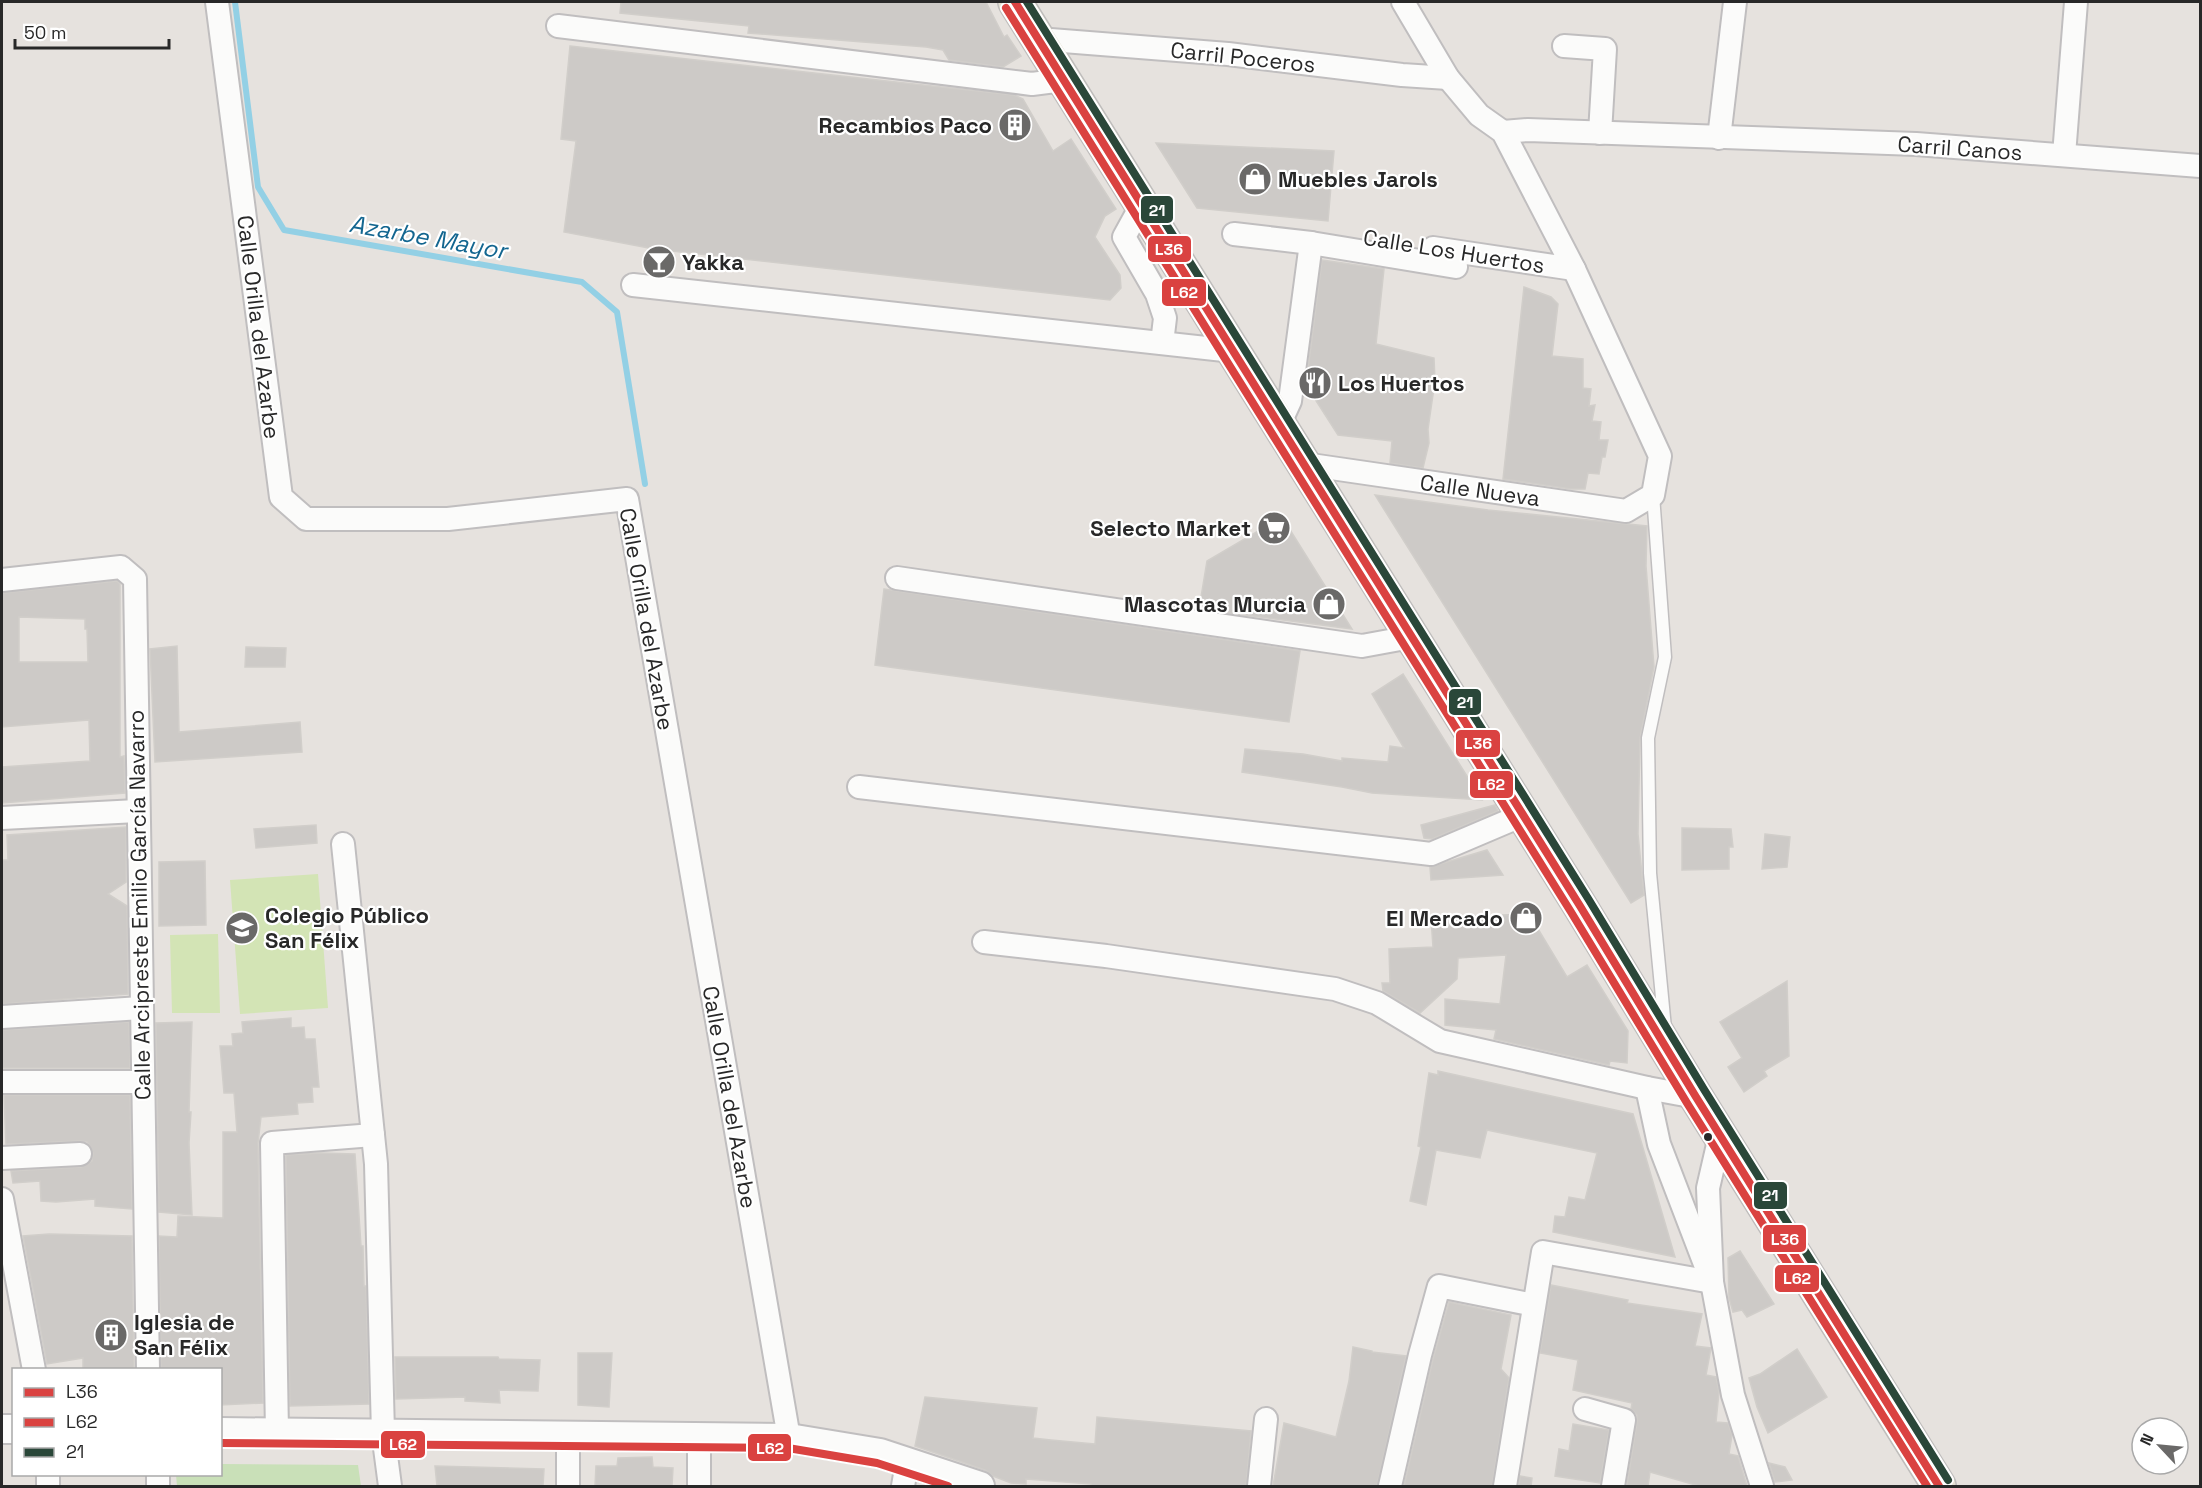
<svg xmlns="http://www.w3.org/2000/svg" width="2202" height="1488" viewBox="0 0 2202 1488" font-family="'Space Grotesk',sans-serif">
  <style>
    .green { fill: #c9e0b8 }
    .pitch { fill: #d3e4b5 }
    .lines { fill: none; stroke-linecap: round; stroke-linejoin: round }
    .stream { stroke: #93d0e5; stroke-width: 6 }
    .building { fill: #cdcac7; stroke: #d1ceca; stroke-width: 1.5; fill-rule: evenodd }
    .service-casing { stroke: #c0bebf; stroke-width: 15 }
    .minor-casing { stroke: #c0bebf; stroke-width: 26 }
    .tertiary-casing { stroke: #c0bebf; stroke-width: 32 }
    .primary-casing { stroke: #bfbdbc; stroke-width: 36 }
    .service { stroke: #fbfbfa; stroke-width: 12 }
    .minor { stroke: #fbfbfa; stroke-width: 22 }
    .tertiary { stroke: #fbfbfa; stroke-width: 28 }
    .primary { stroke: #e4e0d3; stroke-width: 33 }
    .bus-1-casing { stroke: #fff; stroke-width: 12 }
    .bus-2-casing { stroke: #fff; stroke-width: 12 }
    .bus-3-casing { stroke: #fff; stroke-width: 12 }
    .bus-1 { stroke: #da4241; stroke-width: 8 }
    .bus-2 { stroke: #da4240; stroke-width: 8 }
    .bus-3 { stroke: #2a4739; stroke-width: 8 }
    .bus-dot { fill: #282828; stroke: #fff; stroke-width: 2 }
    .labels { text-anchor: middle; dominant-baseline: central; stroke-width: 4.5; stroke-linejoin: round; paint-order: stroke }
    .street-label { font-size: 22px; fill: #282828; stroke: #fff }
    .poi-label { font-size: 22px; font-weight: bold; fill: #282828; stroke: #fff; text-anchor: start }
    .water-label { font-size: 24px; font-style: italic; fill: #136690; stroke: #fff }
    .line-badge { stroke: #fff; stroke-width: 2 }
    .badge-label { font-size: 16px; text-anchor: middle; font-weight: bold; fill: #fff }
  </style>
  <rect width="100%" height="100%" fill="#e6e2de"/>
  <!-- green -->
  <path class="green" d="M221 1464 358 1465 361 1486H177L176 1475 220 1474Z"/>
  <!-- pitch -->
  <g class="pitch">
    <path d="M318 874 328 1008 240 1014 230 880Z"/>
    <path d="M218 934 220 1013H172L170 935Z"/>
  </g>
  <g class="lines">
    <!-- stream -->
    <path class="stream" d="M235 2 258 187 284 230 582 282 617 312 645 484"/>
  </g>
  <!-- building -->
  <g class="building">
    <path d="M621 2H986L1004 37 1007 35 1021 56 1003 67 949 60 943 50 926 47 748 33 749 26 620 13Z"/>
    <path d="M570 46 1014 95 1023 99 1053 151 1071 139 1116 209 1105 216 1095 237 1120 275 1121 288 1110 300 654 249 564 232 576 141 561 139Z"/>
    <path d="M1156 143 1334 151 1328 221 1197 208Z"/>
    <path d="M1322 260 1384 269 1376 344 1434 358 1435 381 1428 429 1429 443 1423 468 1390 463 1392 441 1338 435 1306 385Z"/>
    <path d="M1524 287 1551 297 1558 304 1552 356 1583 359V388L1591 389 1589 406 1595 405 1592 421 1601 422 1599 440H1608L1605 457H1602L1599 474 1588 473 1585 489H1571L1503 479Z"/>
    <path d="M1375 495 1488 510 1647 526 1646 566 1654 667 1640 738 1638 834 1644 895 1631 903Z"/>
    <path d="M1282 517 1352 629 1199 609 1207 561Z"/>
    <path d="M117 581 120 584V757L124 756 125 793 2 803V767L90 761 89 720 2 727V593ZM19 617 85 619V629H87L88 662H19Z"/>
    <path d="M884 589 1300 651 1289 722 875 665Z"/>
    <path d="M177 646 179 732 300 722 302 752 155 762 150 649Z"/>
    <path d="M246 647 286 648 285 667H245Z"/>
    <path d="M1403 674 1482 800 1372 793 1342 787 1242 772 1245 749 1303 754 1342 761V758L1388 762 1390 746 1404 748 1372 694Z"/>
    <path d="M1495 805 1498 811 1432 839 1424 838 1421 825Z"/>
    <path d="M316 825 317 843 256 848 254 829Z"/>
    <path d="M126 827V882L108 894 127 906 128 994 2 1004V860H8L7 835Z"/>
    <path d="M1682 828 1731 829 1733 847H1729V869L1682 870Z"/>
    <path d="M1765 834 1790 837 1787 867 1762 869Z"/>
    <path d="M1487 850 1503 875 1431 880 1430 867Z"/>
    <path d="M205 861 206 925 159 926V862Z"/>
    <path d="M1529 914 1567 977 1587 965 1628 1031 1627 1063 1610 1061 1609 1065 1494 1039 1496 1030 1445 1025V999L1500 1004 1506 955 1458 958 1457 979 1420 1013 1383 991 1382 983H1390L1389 949 1433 947 1431 918Z"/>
    <path d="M1787 981 1789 1056 1764 1071 1767 1076 1744 1092 1728 1067 1742 1058 1720 1022Z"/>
    <path d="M291 1018V1028L304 1027 305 1039H315L319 1087H312L313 1102 297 1103 298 1114 261 1117 258 1143 263 1403 220 1405V1370H161L159 1236 177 1237 178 1216 223 1218V1132H237L234 1093H224L220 1046H233L232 1034 243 1033 242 1022Z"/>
    <path d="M129 1022 130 1068H2V1030Z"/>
    <path d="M192 1022 189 1112H191L189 1143 192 1215 159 1212 156 1023Z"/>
    <path d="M1438 1071 1633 1114 1675 1257 1553 1232 1555 1216 1565 1217 1569 1197 1585 1200 1597 1153 1487 1130 1480 1158 1436 1150 1426 1205 1410 1201 1421 1147 1418 1146 1429 1073 1438 1075Z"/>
    <path d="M4 1095H130L132 1209 95 1206V1199L56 1202 41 1201 40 1181 13 1183 11 1171 81 1167 92 1161 93 1153 87 1142 80 1141 6 1144Z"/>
    <path d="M321 1153 355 1154 361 1246H363L364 1286H366L369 1404 290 1406 286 1155Z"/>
    <path d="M49 1234 132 1236 134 1370H83V1358L47 1364 23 1236Z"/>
    <path d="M1740 1251 1774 1304 1747 1317 1742 1310 1733 1312 1729 1298 1728 1258Z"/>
    <path d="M1551 1285 1628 1300 1627 1303 1702 1314 1695 1346 1711 1348 1706 1375 1716 1377 1719 1392 1716 1422 1728 1423 1732 1435 1729 1454 1738 1456 1747 1486H1699L1650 1472 1648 1486 1627 1485 1637 1422V1415L1631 1409 1632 1403 1573 1390 1578 1360 1540 1353Z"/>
    <path d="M1449 1302 1511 1315 1501 1369 1509 1378 1492 1486H1404L1433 1359Z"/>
    <path d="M1353 1347 1372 1351V1352L1406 1356 1377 1486H1273L1284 1423 1336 1437 1349 1381Z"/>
    <path d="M1797 1349 1827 1397 1768 1433 1757 1407 1749 1378 1760 1374Z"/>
    <path d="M578 1353H612L609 1407 578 1405Z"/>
    <path d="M395 1357H498L499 1359 540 1360 538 1391 499 1390 500 1403 465 1401V1397L396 1399Z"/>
    <path d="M925 1397 1037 1408 1033 1438 1051 1440 1095 1444 1097 1417 1251 1431 1246 1486H1091V1484L1026 1479V1484L1011 1483 993 1476 985 1470 915 1446Z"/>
    <path d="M1573 1424 1609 1430 1600 1483 1555 1476 1559 1449 1569 1451Z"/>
    <path d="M652 1457 653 1467 673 1468 672 1486H595L596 1466H617L618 1458Z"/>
    <path d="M1769 1463 1785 1467 1792 1480 1775 1482Z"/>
    <path d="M435 1466 544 1469 543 1486H437Z"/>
    <path d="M1520 1476 1532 1478 1531 1486H1519Z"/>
  </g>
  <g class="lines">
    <defs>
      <path id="service" d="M1653 495 1665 657 1648 738 1650 873 1665 1028"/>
      <g id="minor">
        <path d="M217 2 281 497 306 519H448L627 499 789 1438"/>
        <path d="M558 26 1032 84 1063 80"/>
        <path d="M1038 39 1228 54 1402 75 1448 78"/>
        <path d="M1564 46 1605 49 1600 133"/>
        <path d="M1503 132 1528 130 1916 144 2200 166"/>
        <path d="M1719 138 1735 2"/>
        <path d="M2064 155 2076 2"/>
        <path d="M1141 206 1124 237 1157 294 1165 318 1162 343"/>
        <path d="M1234 234 1311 243"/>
        <path d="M1433 248 1574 269"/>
        <path d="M633 285 1233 351"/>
        <path d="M1279 425 1290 401 1311 243 1456 267"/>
        <path d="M1304 464 1626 511 1653 495 1660 456 1574 269 1503 132 1479 115 1448 78 1403 2"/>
        <path d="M897 578 1362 646 1411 637"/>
        <path d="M2 580 121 567 135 579 148 1370"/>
        <path d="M859 787 1431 854 1523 815"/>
        <path d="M2 818 137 811"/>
        <path d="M343 844 376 1164 383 1433 390 1486"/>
        <path d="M984 942 1106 956 1335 989 1377 1003 1440 1041 1647 1088 1696 1097"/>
        <path d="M2 1017 141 1008"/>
        <path d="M2 1082H142"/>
        <path d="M1647 1088 1659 1144 1705 1264"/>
        <path d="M1720 1136 1708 1188 1712 1282 1733 1395 1762 1486"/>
        <path d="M2 1158 80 1154"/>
        <path d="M2 1199 34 1370"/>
        <path d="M1585 1409 1624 1420 1613 1486"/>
        <path d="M277 1432 272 1143 373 1135"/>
        <path d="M568 1436V1486"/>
        <path d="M48 1474V1486"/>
        <path d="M158 1474V1486"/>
        <path d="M699 1486V1437"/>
        <path d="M903 1486 907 1463"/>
        <path d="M1259 1486 1266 1419"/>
        <path d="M1390 1486 1420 1355 1439 1286 1534 1305"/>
        <path d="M1505 1486 1543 1252 1712 1282"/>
      </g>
      <g id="tertiary">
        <path d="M2 1429H14"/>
        <path d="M220 1432 789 1438 880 1453 980 1486"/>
      </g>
      <path id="primary" d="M1015 2 1580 906 1696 1097 1939 1486"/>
    </defs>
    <!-- service casing -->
    <use href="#service" class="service-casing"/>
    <!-- minor casing -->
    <use href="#minor" class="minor-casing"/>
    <!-- tertiary casing -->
    <use href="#tertiary" class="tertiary-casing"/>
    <!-- primary casing -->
    <use href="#primary" class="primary-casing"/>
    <!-- service -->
    <use href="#service" class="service"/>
    <!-- minor -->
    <use href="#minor" class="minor"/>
    <!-- tertiary -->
    <use href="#tertiary" class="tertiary"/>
    <!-- primary -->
    <use href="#primary" class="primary"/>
    <defs>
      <path id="bus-1" d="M1015 2 1580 906 1696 1097 1939 1486"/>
      <g id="bus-2">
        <path d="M1006 8 1571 912 1687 1103 1927 1486"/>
        <path d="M220 1443 788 1448 877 1463 948 1486"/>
      </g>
      <path id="bus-3" d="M1027 2 1589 900 1705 1091 1948 1480"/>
    </defs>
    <!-- bus-1 casing -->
    <use href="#bus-1" class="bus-1-casing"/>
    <!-- bus-2 casing -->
    <use href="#bus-2" class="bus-2-casing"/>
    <!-- bus-3 casing -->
    <use href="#bus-3" class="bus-3-casing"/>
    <!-- bus-1 -->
    <use href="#bus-1" class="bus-1"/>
    <!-- bus-2 -->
    <use href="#bus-2" class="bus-2"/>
    <!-- bus-3 -->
    <use href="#bus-3" class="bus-3"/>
  </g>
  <!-- icons -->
  <defs>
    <symbol id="building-disc" viewBox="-11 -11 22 22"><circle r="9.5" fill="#6a6968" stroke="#fff"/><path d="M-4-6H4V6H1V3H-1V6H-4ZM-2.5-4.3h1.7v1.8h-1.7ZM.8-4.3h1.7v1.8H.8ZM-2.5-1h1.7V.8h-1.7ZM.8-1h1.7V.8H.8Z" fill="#fff"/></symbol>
    <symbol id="shop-disc" viewBox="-11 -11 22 22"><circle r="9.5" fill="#6a6968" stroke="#fff"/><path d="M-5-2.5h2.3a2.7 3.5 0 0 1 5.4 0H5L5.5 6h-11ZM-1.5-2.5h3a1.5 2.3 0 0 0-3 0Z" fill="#fff"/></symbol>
    <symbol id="bar-disc" viewBox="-11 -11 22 22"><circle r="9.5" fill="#6a6968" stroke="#fff"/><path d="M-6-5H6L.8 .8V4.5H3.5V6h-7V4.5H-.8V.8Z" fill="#fff"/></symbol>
    <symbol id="restaurant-disc" viewBox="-11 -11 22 22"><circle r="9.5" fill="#6a6968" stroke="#fff"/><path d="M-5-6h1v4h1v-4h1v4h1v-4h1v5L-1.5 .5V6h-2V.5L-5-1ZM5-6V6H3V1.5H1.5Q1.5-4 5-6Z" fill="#fff"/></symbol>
    <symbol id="supermarket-disc" viewBox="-11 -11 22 22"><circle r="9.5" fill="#6a6968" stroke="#fff"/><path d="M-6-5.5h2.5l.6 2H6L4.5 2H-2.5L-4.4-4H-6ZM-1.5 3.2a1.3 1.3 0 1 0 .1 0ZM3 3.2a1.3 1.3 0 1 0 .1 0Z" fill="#fff"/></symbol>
    <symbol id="school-disc" viewBox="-11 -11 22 22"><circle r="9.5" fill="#6a6968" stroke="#fff"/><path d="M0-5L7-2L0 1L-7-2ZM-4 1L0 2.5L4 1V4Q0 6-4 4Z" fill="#fff"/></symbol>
  </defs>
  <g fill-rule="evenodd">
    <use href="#building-disc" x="996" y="106" width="38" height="38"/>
    <use href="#shop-disc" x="1236" y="160" width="38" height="38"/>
    <use href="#bar-disc" x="640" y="243" width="38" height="38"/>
    <use href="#restaurant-disc" x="1296" y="364" width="38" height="38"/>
    <use href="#supermarket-disc" x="1255" y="509" width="38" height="38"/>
    <use href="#shop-disc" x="1310" y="585" width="38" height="38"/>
    <use href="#shop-disc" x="1507" y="899" width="38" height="38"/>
    <use href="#school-disc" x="223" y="909" width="38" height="38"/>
    <use href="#building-disc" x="92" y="1316" width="38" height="38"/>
  </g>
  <!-- markers -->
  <circle class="bus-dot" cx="1708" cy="1137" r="5"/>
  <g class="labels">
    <!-- street labels -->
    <g class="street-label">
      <text transform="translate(1243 57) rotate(6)">Carril Poceros</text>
      <text transform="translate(1960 148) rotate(4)">Carril Canos</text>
      <text transform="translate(1454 251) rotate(9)">Calle Los Huertos</text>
      <text transform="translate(259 327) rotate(83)">Calle Orilla del Azarbe</text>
      <text transform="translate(1480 490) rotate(8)">Calle Nueva</text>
      <text transform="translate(647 619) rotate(80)">Calle Orilla del Azarbe</text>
      <text transform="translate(139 905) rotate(-91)">Calle Arcipreste Emilio García Navarro</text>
      <text transform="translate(730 1097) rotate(80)">Calle Orilla del Azarbe</text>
    </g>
    <!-- poi labels -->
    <g class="poi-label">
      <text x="992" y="125" text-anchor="end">Recambios Paco</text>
      <text x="1278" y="179">Muebles Jarols</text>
      <text x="682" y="262">Yakka</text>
      <text x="1338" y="383">Los Huertos</text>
      <text x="1251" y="528" text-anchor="end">Selecto Market</text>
      <text x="1306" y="604" text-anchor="end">Mascotas Murcia</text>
      <text x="265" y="915">Colegio Público<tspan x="265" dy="25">San Félix</tspan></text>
      <text x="1503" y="918" text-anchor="end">El Mercado</text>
      <text x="134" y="1322">Iglesia de<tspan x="134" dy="25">San Félix</tspan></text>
    </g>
    <!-- water labels -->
    <g class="water-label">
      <text transform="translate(428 237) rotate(10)">Azarbe Mayor</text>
    </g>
  </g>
  <g class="line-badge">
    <rect x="1140" y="195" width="34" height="29" rx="6" fill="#2a4739"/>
    <rect x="1147" y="235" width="45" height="28" rx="6" fill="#da4241"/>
    <rect x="1161" y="278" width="46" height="29" rx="6" fill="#da4240"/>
    <rect x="1448" y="688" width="34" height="28" rx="6" fill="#2a4739"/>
    <rect x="1455" y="729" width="46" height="29" rx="6" fill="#da4241"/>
    <rect x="1469" y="770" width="45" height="29" rx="6" fill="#da4240"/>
    <rect x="1753" y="1181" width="35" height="29" rx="6" fill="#2a4739"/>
    <rect x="1762" y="1224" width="45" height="29" rx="6" fill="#da4241"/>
    <rect x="1774" y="1264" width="46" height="29" rx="6" fill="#da4240"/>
    <rect x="380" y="1430" width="46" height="29" rx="6" fill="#da4240"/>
    <rect x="747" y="1433" width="45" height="29" rx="6" fill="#da4240"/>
  </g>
  <g class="badge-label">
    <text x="1157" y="216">21</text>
    <text x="1169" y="255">L36</text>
    <text x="1184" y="298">L62</text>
    <text x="1465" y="708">21</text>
    <text x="1478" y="749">L36</text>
    <text x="1491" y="790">L62</text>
    <text x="1770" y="1201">21</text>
    <text x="1785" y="1245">L36</text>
    <text x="1797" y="1284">L62</text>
    <text x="403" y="1450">L62</text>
    <text x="770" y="1454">L62</text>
  </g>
  <!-- border -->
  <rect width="2202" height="1488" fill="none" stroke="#282828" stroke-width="6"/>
  <!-- legend -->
  <rect x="12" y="1368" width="210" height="108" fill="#ffffff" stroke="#a9a9a9" stroke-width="1.5"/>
  <rect x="24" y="1388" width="30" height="9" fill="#da4241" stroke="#a9a9a9" stroke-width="1.5"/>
  <text x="66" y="1398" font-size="18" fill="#282828">L36</text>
  <rect x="24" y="1418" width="30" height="9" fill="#da4240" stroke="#a9a9a9" stroke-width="1.5"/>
  <text x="66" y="1428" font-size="18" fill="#282828">L62</text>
  <rect x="24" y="1448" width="30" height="9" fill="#2a4739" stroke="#a9a9a9" stroke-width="1.5"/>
  <text x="66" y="1458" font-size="18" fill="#282828">21</text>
  <!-- north arrow -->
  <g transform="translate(2160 1446) rotate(296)"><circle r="28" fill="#ffffff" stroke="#a9a9a9" stroke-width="1.5"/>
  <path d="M0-4.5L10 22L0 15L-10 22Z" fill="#6a6968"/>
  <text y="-9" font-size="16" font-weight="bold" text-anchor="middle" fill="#282828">N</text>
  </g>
  <!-- scale -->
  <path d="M15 39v9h154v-9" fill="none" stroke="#282828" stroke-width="3"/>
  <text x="24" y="39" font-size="18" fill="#282828" stroke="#ffffff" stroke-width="4.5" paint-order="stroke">50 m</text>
</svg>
